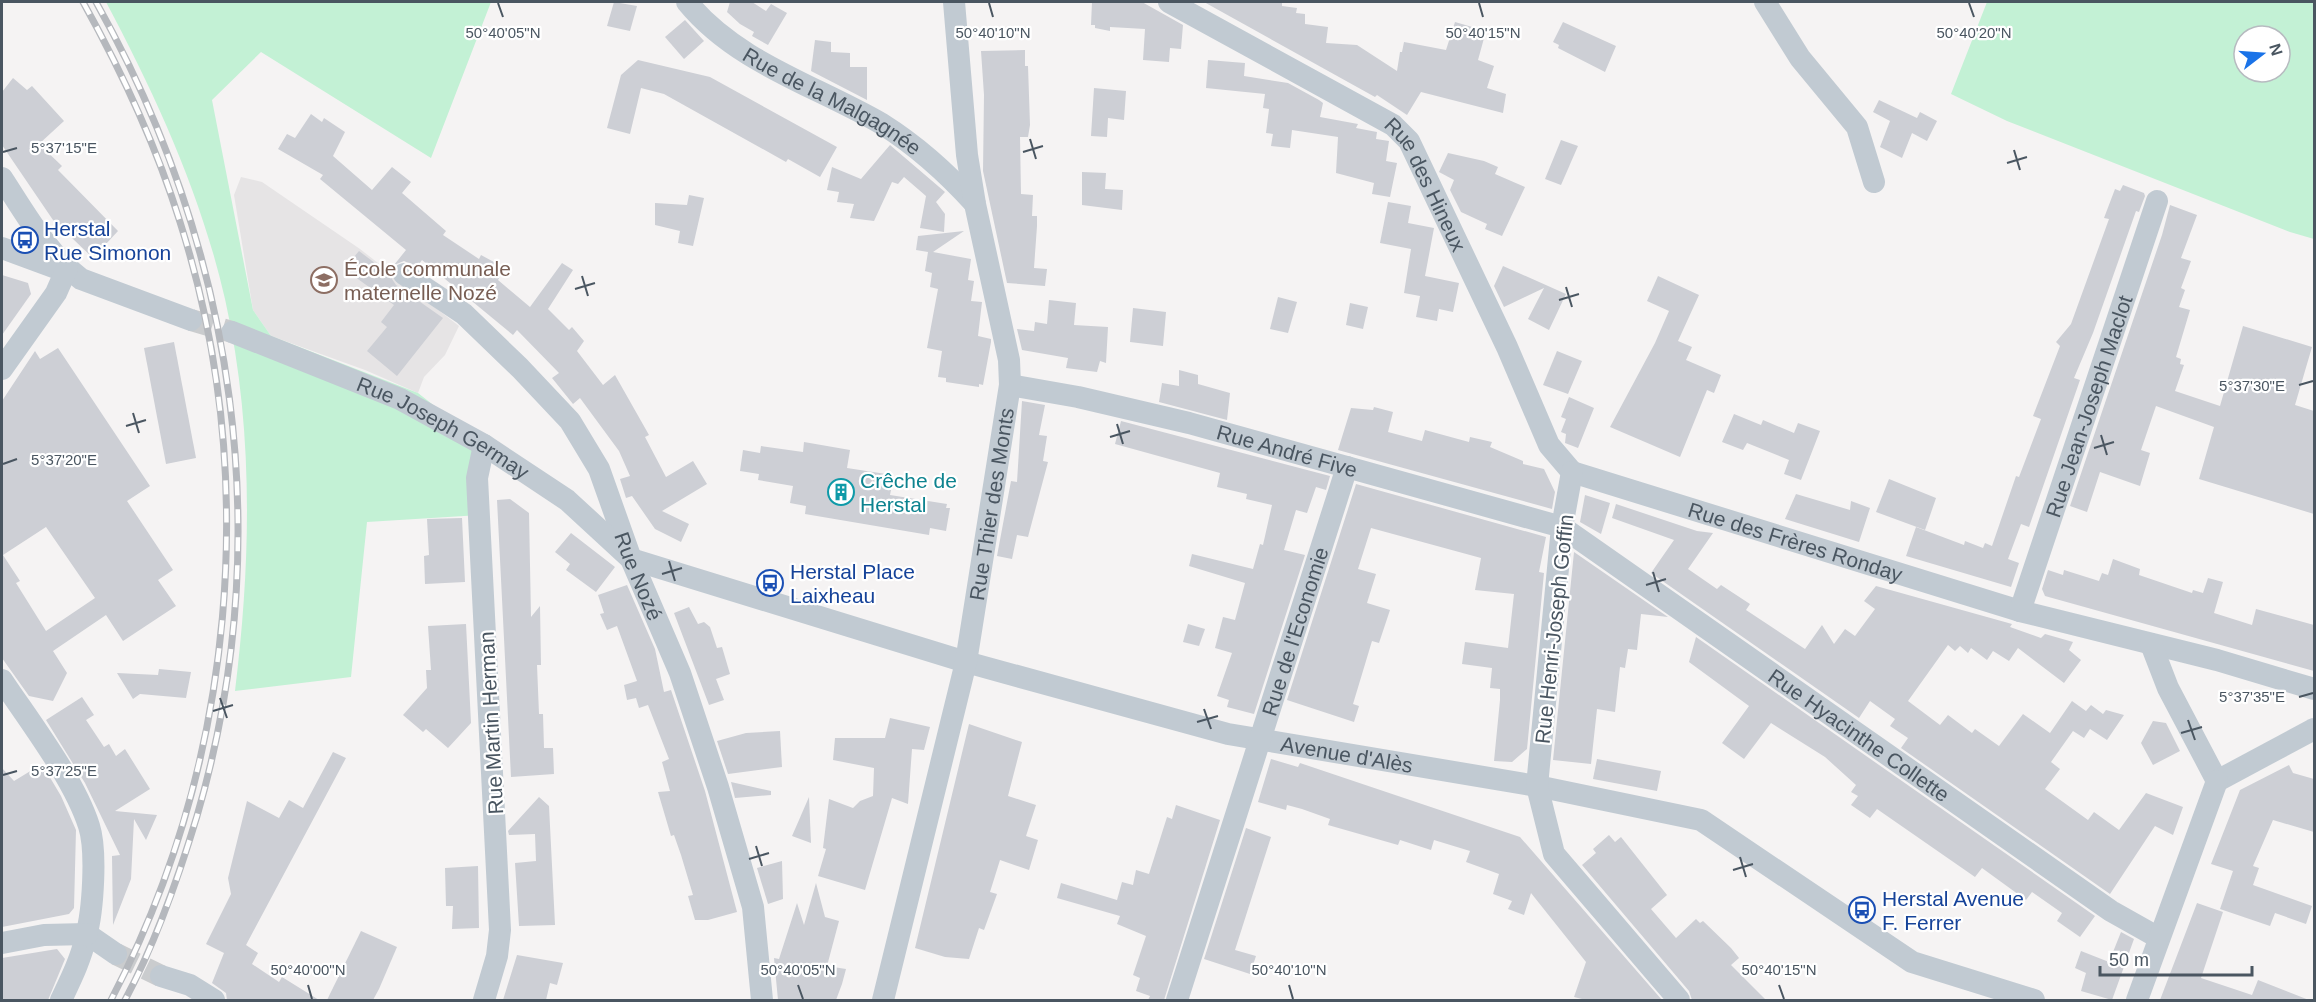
<svg xmlns="http://www.w3.org/2000/svg" width="2316" height="1002" viewBox="0 0 2316 1002" font-family="Arial,sans-serif">
  <style>
    .education { fill: #e6e4e5 }
    .green { fill: #c3f1d5; fill-rule: evenodd }
    .building { fill: #cdcfd5; fill-rule: evenodd }
    .lines { fill: none; stroke-linecap: round; stroke-linejoin: round }
    .minor-tunnel { stroke: #caccce; stroke-width: 22; stroke-dasharray: 22 11; stroke-linecap: butt }
    .minor { stroke: #c1cad2; stroke-width: 22 }
    .rail-casing { stroke: #b5b8bd; stroke-width: 7 }
    .rail { stroke: #fff; stroke-width: 4.5; stroke-dasharray: 14; stroke-linecap: butt }
    .ticks { fill: none; stroke: #4a5661; stroke-width: 2 }
    .labels { text-anchor: middle; dominant-baseline: central; stroke-width: 4.5; stroke-linejoin: round; paint-order: stroke }
    .street-label { font-size: 21px; fill: #4a5661; stroke: #fff }
    .transit-label { font-size: 21px; fill: #164399; stroke: #fff; text-anchor: start }
    .education-label { font-size: 21px; fill: #785e54; stroke: #fff; text-anchor: start }
    .culture-label { font-size: 21px; fill: #0d838f; stroke: #fff; text-anchor: start }
    .ticks-label { font-size: 15px; text-anchor: middle; fill: #4a5661; stroke: #fff; stroke-width: 4.5; stroke-linejoin: round; paint-order: stroke }
  </style>
  <rect width="100%" height="100%" fill="#f5f3f3"/>
  <!-- education -->
  <path class="education" d="M241 177 262 182 360 249 459 326 445 355 424 377 418 393 365 370 271 336 253 310 234 195Z"/>
  <!-- green -->
  <g class="green">
    <path d="M106 2H491L431 158 261 52 212 100 253 310 271 336 418 393 484 445 480 515 367 522 351 677 235 691C251 561 254 428 225 299 201 194 156 96 106 2Z"/>
    <path d="M1987 2H2314V239L2290 232 2007 121 1951 94ZM2244 36H2280V72H2244Z"/>
  </g>
  <!-- building -->
  <g class="building">
    <path d="M614 2 637 6 630 31 607 26Z"/>
    <path d="M730 2H752L766 11 771 4 787 13 768 45 752 36 754 32 740 24 727 12Z"/>
    <path d="M1092 2H1142L1183 25 1181 49 1170 48 1169 62 1143 60 1145 29 1110 27V31L1095 28V25H1091Z"/>
    <path d="M1204 2H1282V6L1297 8 1296 13 1305 14V24L1328 27 1326 43 1357 45 1397 71 1400 52H1402L1404 42 1446 50 1455 22 1486 31 1478 60 1494 66 1487 88 1506 94 1503 113 1421 92 1407 115 1377 95 1375 97Z"/>
    <path d="M685 20 704 41 684 59 665 37Z"/>
    <path d="M1563 22 1616 46 1605 72 1558 48 1559 45 1553 42Z"/>
    <path d="M815 40 831 42V52L850 53V67H867V100L811 71Z"/>
    <path d="M1025 50V66H1028L1030 125 1028 137H1020L1021 194 1033 195 1032 216H1037V226L1034 268 1047 269 1045 286 1007 283 983 171 984 95 981 51Z"/>
    <path d="M638 60 710 77 837 147 820 177 788 159 786 162 664 94 641 88 630 134 607 128 621 75Z"/>
    <path d="M1208 60 1245 63 1244 76 1288 83 1319 100 1323 103 1320 117 1358 124 1356 128 1377 132 1376 139 1389 141 1386 161 1397 163 1390 197 1372 194 1374 183 1336 173 1338 137 1292 130 1290 148 1271 146 1273 134 1266 133 1269 109 1263 108 1265 94 1206 88Z"/>
    <path d="M13 78 27 90 32 86 64 121 39 144 62 166 58 170 118 231 93 258 53 220 2 145V92Z"/>
    <path d="M1094 88 1126 91 1124 120 1108 118 1107 137 1091 136Z"/>
    <path d="M1879 100 1917 118 1920 112 1937 121 1927 141 1912 133 1902 158 1880 147 1890 121 1873 112Z"/>
    <path d="M311 114 322 122 324 118 345 132 333 156 372 190 392 167 411 182 402 193 446 231 443 235 479 259 481 255 505 268 498 280 530 307 562 263 573 270 548 309 569 330 572 327 584 341 577 351 603 385 615 375 649 435 645 437 666 477 693 461 707 484 662 511 689 524 681 542 655 529 632 496 626 498 620 479 630 476 619 451 580 398 573 404 552 378 559 373 517 330 513 335 422 260 417 267 404 261 394 265 406 250 320 179 323 175 278 149 287 134 295 138Z"/>
    <path d="M1561 140 1578 146 1561 185 1545 179Z"/>
    <path d="M890 145 945 192 936 202 945 214 944 232 920 228 926 196 904 177 898 184 892 182 874 221 850 218 854 204 837 202 839 192 827 190 832 167 861 179Z"/>
    <path d="M1448 153 1484 161 1498 167 1495 174 1525 187 1502 236 1485 229 1487 224 1461 212 1450 190 1454 180 1439 172Z"/>
    <path d="M1082 172 1106 173 1105 189 1123 190 1122 210 1082 205Z"/>
    <path d="M2123 185 2144 193 2145 196 2139 212 2136 211 2093 333 2074 378 2080 380 2029 527 2021 524 2008 559 2019 563 2011 587 1906 556 1916 527 1964 545 1965 541 1983 548 1985 543 1992 546 2016 476 2019 477 2041 419 2033 416 2060 346 2056 342 2071 324 2109 219 2104 218 2115 189 2120 191Z"/>
    <path d="M689 195 704 198 693 246 678 243 680 231 655 225V203L687 205Z"/>
    <path d="M1388 202 1411 206 1408 223 1434 228 1425 276 1459 283 1453 312 1439 309 1437 321 1416 317 1420 296 1404 293 1411 249 1380 243Z"/>
    <path d="M2170 205 2197 215 2181 258 2191 261 2181 288 2185 290 2179 307 2190 310 2176 357 2181 359 2180 364 2184 365 2175 391 2220 406 2243 326 2312 347 2295 405 2314 411V514L2199 479 2214 427 2156 406 2141 450 2150 453 2140 486 2100 472 2087 512 2070 506 2162 235Z"/>
    <path d="M964 231 933 252 971 259 968 280 974 281 971 301 982 302 978 336 991 339V342L983 385 979 384V387L946 382V378L938 377 942 351 927 348 938 289 930 287 932 273 925 271 928 252 916 250 918 236Z"/>
    <path d="M359 251 388 273 392 267V279L396 285 443 318 397 376 367 351 387 327 381 322 394 305 344 269Z"/>
    <path d="M1503 266 1566 294 1549 330 1528 319 1544 288 1504 307 1494 286Z"/>
    <path d="M2 275 28 283 31 294 2 335Z"/>
    <path d="M1658 276 1699 295 1678 341 1692 347 1686 360 1721 375 1714 393 1707 390 1680 457 1610 427 1655 343 1669 311 1647 301Z"/>
    <path d="M1278 297 1297 302 1288 333 1270 329Z"/>
    <path d="M1049 300 1076 303 1074 325 1108 327 1106 363 1100 361 1097 372 1066 368 1068 358 1022 350 1017 329 1034 331 1035 322 1047 324Z"/>
    <path d="M1350 303 1368 307 1363 329 1346 325Z"/>
    <path d="M1133 308 1166 312 1163 346 1130 342Z"/>
    <path d="M174 342 196 458 166 464 144 348Z"/>
    <path d="M58 348 150 486 127 501 173 570 158 580 176 606 123 641 106 615 53 651 67 673 53 701 29 696 2 658V401L35 351 40 359ZM46 527 95 598 46 631 16 583 20 581 3 555Z"/>
    <path d="M1557 351 1582 361 1568 394 1543 385Z"/>
    <path d="M1179 370 1198 375V384L1230 393 1227 420 1159 402 1162 383 1179 386Z"/>
    <path d="M1569 397 1594 408 1578 448 1565 443 1566 434 1561 432 1566 419 1561 417Z"/>
    <path d="M1022 401 1045 405 1039 435 1047 436 1043 461 1048 462 1028 537 1017 535 1012 559 997 556 1011 481 1017 482Z"/>
    <path d="M1374 407 1393 412 1388 432 1422 441 1425 430 1469 442 1470 437 1492 442 1490 447 1523 461V464L1544 469 1555 492 1552 509 1338 450 1351 408 1373 410Z"/>
    <path d="M1734 414 1761 425 1763 420 1794 433 1798 423 1820 431 1801 480 1784 474 1789 460 1747 443 1743 450 1722 442Z"/>
    <path d="M1121 421 1330 476 1326 490 1316 487 1307 513 1296 510 1284 550 1305 555 1254 714 1227 707 1229 700 1217 696 1232 653 1215 648 1223 617 1235 620 1245 583 1189 566 1192 554 1253 569 1260 544 1263 545 1272 505 1246 499 1247 494 1217 487 1220 473 1115 444Z"/>
    <path d="M804 442 850 450 847 468 886 474 885 484 892 485 890 495 947 504 946 508H950L946 531 930 528 929 535 805 514 806 506 790 503 793 486 758 480 759 474 740 471 743 450 760 453 761 446 803 452Z"/>
    <path d="M1889 479 1936 498 1925 530 1876 512Z"/>
    <path d="M1356 484 1546 537 1539 572 1544 573 1527 749 1512 762 1494 761 1500 700V689L1490 688 1492 668 1462 664 1465 642 1508 648 1514 594 1475 590 1481 558 1371 528 1358 569 1376 574 1367 603 1390 610 1379 643 1372 641 1353 704 1359 706 1354 722 1287 700Z"/>
    <path d="M1796 494 1850 510 1851 501 1870 508 1859 542 1785 519Z"/>
    <path d="M1585 495 1610 503 1601 534 1580 522Z"/>
    <path d="M510 499 529 513 531 617 540 606 541 665H537L539 714H543L544 748H553L554 774 511 777 497 500Z"/>
    <path d="M1616 504 1697 531 1713 533 1688 569 1717 589 1721 585 1750 604 1746 610 1805 649 1822 625 1834 644 1845 629 1855 636 1875 609 1864 601 1876 586 2012 624 2010 627 2041 638 2045 634 2073 642 2069 650 2081 660 2064 683 2018 648 2009 661 1993 651 1987 660 1971 648 1968 653 1960 646 1955 651 1948 645 1908 701 1940 725 1948 715 1972 733 1975 729 1999 746 2023 714 2050 733 2072 701 2086 711 2091 705 2103 714 2106 710 2124 715 2107 740 2090 729 2084 738 2073 731 2051 762 2060 769 2045 789 2088 820 2094 812 2119 830 2146 793 2183 807 2173 835 2155 826 2110 894 1901 748 1908 738 1890 726 1895 719 1870 701 1859 718 1651 573 1674 540 1612 518Z"/>
    <path d="M462 518 465 582 425 584 424 556 429 555 427 519Z"/>
    <path d="M571 533 615 567 596 592 566 570 570 564 555 552Z"/>
    <path d="M1574 552 1668 617 1641 614 1637 650 1628 649 1625 668 1620 667 1615 712 1597 709 1591 764 1553 760Z"/>
    <path d="M2113 559 2140 569 2139 575 2192 593 2193 590 2203 593 2208 578 2223 582 2214 613 2252 625 2256 609 2314 625V671L2045 596 2042 589 2048 570 2063 575 2064 570 2099 581 2102 573 2108 575Z"/>
    <path d="M627 585 655 649 664 692 671 690 705 791 737 912 708 920H695L688 896 693 895 681 855 674 835 671 836 658 792 670 791 662 762 669 759 648 705 639 708 636 698 627 700 624 685 637 681 617 626 607 630 600 614 604 613 598 595Z"/>
    <path d="M689 607 698 624 704 622 710 627 717 648 722 647 730 674 716 679 724 700 709 705 674 613Z"/>
    <path d="M466 624 471 723 448 748 426 729 423 732 403 715 427 688 426 670H431L428 626Z"/>
    <path d="M1188 624 1205 629 1199 646 1183 642Z"/>
    <path d="M1696 637 2095 916 2080 937 2057 921 2062 913 2032 892 2026 900 1982 868 1975 877 1877 809 1870 818 1851 805 1858 796 1851 792 1856 785 1825 757 1771 723 1744 759 1722 743 1749 706 1689 662Z"/>
    <path d="M159 669 191 672 186 698 140 694 133 699 117 673 158 675Z"/>
    <path d="M82 697 94 715 86 720 104 747 109 744 116 756 125 749 150 789 115 811 157 815 146 840 134 819 131 879 113 925 112 856 120 855 85 783 46 720Z"/>
    <path d="M890 718 930 727 924 750 912 749 908 804 892 798 865 890 818 876 826 849 823 848 829 799 853 808 860 801 873 796 874 768 833 760 835 738H885Z"/>
    <path d="M2153 721 2166 723 2180 751 2153 765 2141 743Z"/>
    <path d="M969 724 1022 742 1008 796 1036 805 1026 836 1038 840 1029 870 1000 860 990 892 997 894 984 930 979 928 969 959 945 957 915 948Z"/>
    <path d="M780 731 782 767 728 774 717 741 746 733Z"/>
    <path d="M333 752 346 758 246 945 258 953 252 964 279 982 282 977 319 1000H227L226 993 212 983 224 953 206 944 231 894 228 878 247 801 279 818 289 800 303 808Z"/>
    <path d="M1271 759 1298 767 1300 763 1520 837 1662 1000H1586L1574 997 1586 962 1531 893 1524 915 1508 909 1512 901 1493 894 1499 874 1466 862 1470 851 1434 840 1431 850 1400 840 1398 845 1328 825 1330 819 1302 809 1287 805 1286 810 1258 802Z"/>
    <path d="M1597 759 1661 771 1657 791 1593 779Z"/>
    <path d="M42 764 61 796 76 830 74 908 69 914 2 927V768L14 781Z"/>
    <path d="M2289 765 2293 773 2314 779V832L2273 820 2253 866 2259 868 2253 885 2312 906 2306 924 2275 913 2270 926 2220 909 2233 871 2211 864 2240 790Z"/>
    <path d="M731 782 771 791V795L735 798Z"/>
    <path d="M539 797 549 806 555 925 519 926 515 863 536 861 535 834 509 835 508 831Z"/>
    <path d="M809 797 811 843 792 836Z"/>
    <path d="M1176 805 1220 820 1164 1000H1148L1150 996 1136 991 1140 978 1133 975 1146 936 1117 924 1120 916 1057 898 1061 883 1117 900 1122 882 1133 885 1136 870 1149 874 1167 817 1172 819Z"/>
    <path d="M1246 828 1271 837 1235 950 1256 956 1250 974 1204 959Z"/>
    <path d="M1609 835 1615 842 1621 837 1667 895 1651 909 1676 938 1696 919 1700 923 1703 921 1731 948 1739 958 1731 965 1766 1000H1692L1689 991 1582 865 1596 853 1593 849Z"/>
    <path d="M782 861 783 899 768 904 757 868Z"/>
    <path d="M478 866 479 928 452 929 453 906H446L445 868Z"/>
    <path d="M816 883 825 917 839 921 827 966 846 969 842 984 836 1000H778L774 958 779 959 797 903 804 925Z"/>
    <path d="M2197 903 2223 912 2201 978 2252 995 2258 980 2309 1000H2160Z"/>
    <path d="M361 931 397 947 379 989 373 1000H327Z"/>
    <path d="M2121 932 2134 939 2112 1000 2081 991 2086 973 2075 968 2081 951 2109 962Z"/>
    <path d="M57 949 65 959 48 1000H2V958Z"/>
    <path d="M517 955 563 963 557 985 550 983 546 1000H503Z"/>
  </g>
  <g class="lines">
    <!-- minor-tunnel -->
    <g class="minor-tunnel">
      <path d="M191 320 232 332"/>
      <path d="M116 954 161 976"/>
    </g>
    <!-- minor -->
    <g class="minor">
      <path id="s1" d="M687 2C737 63 815 85 882 124 917 146 947 173 975 204"/>
      <path id="s2" d="M1169 2 1393 125 1409 141 1507 347 1549 445 1572 472"/>
      <path d="M1765 2 1800 58 1857 127 1874 182"/>
      <path d="M2 178C25 213 47 253 81 279L191 320"/>
      <path d="M2 248 56 268H67"/>
      <path id="s3" d="M404 274 464 314 520 368 570 421 599 469 631 559 680 673 718 787 753 907 762 1000"/>
      <path id="s4" d="M232 332 400 399 484 445 567 500 631 559 966 662 1228 734 1537 786 1701 820 1912 962 2034 1000"/>
      <path d="M2 369 56 293 67 268"/>
      <path id="s5" d="M1010 385 1078 397 1189 423 1562 527 2111 911 2159 938"/>
      <path id="s6" d="M1572 472 2020 611 2217 660 2314 689"/>
      <path d="M1572 472 1562 527 1537 786 1554 854 1679 1000"/>
      <path id="s7" d="M2020 611 2157 201"/>
      <path d="M2151 644 2168 688 2217 781"/>
      <path d="M2 680C30 722 74 779 89 826 97 851 93 911 86 936 81 959 71 979 61 1000"/>
      <path d="M2217 781 2314 729"/>
      <path d="M87 934 116 954"/>
      <path d="M2 943 44 935 87 934"/>
      <path d="M161 976 190 985 214 1000"/>
      <path d="M484 1000 497 956 500 930 477 478 484 445"/>
      <path id="s8" d="M883 1000 966 662 1010 385 1009 360 975 204 967 155 954 2"/>
      <path id="s9" d="M1177 1000 1347 467"/>
      <path d="M2137 1000 2217 781"/>
    </g>
    <defs>
      <g id="rail">
        <path d="M83 2C122 72 156 145 180 222 261 477 235 763 111 1000"/>
        <path d="M96 2C236 252 278 538 197 816 178 879 156 942 125 1000"/>
      </g>
    </defs>
    <!-- rail casing -->
    <use href="#rail" class="rail-casing"/>
    <!-- rail -->
    <use href="#rail" class="rail"/>
  </g>
  <!-- ticks -->
  <path class="ticks" d="M498 3 503 17M989 3 993 17M1479 3 1483 17M1969 3 1974 17M1030 139 1036 159M2014 150 2020 170M3 152 17 148M1023 152 1043 146M2007 163 2027 157M582 276 588 296M1566 287 1572 307M575 289 595 283M1559 300 1579 294M2299 385 2313 381M133 413 139 433M1117 424 1123 444M126 426 146 420M2101 435 2107 455M1110 437 1130 431M2094 448 2114 442M3 464 17 459M669 561 675 581M1653 572 1659 592M662 574 682 568M1646 585 1666 579M2299 697 2313 693M220 698 227 718M1204 709 1211 729M213 711 233 705M2188 720 2195 740M1197 722 1218 716M2181 733 2202 727M3 775 17 771M756 846 762 866M1740 857 1746 877M749 859 769 853M1733 870 1753 864M308 985 312 999M798 985 803 999M1289 985 1293 999M1779 985 1784 999"/>
  <!-- icons -->
  <defs>
    <symbol id="bus-ring" viewBox="-11 -11 22 22"><circle r="9.5" fill="#fff" stroke="#1a4fb4" stroke-width="1.5"/><path d="M-5-6H5V4H4V6H2V4H-2V6H-4V4H-5ZM-3.5-4V0h7V-4ZM-3.5 1.2v1.5H-2V1.2ZM2 1.2v1.5H3.5V1.2Z" fill="#1a4fb4"/></symbol>
    <symbol id="school-ring" viewBox="-11 -11 22 22"><circle r="9.5" fill="#fff" stroke="#8d6e63" stroke-width="1.5"/><path d="M0-5L7-2L0 1L-7-2ZM-4 1L0 2.5L4 1V4Q0 6-4 4Z" fill="#8d6e63"/></symbol>
    <symbol id="building-ring" viewBox="-11 -11 22 22"><circle r="9.5" fill="#fff" stroke="#0f9aa8" stroke-width="1.5"/><path d="M-4-6H4V6H1V3H-1V6H-4ZM-2.5-4.3h1.7v1.8h-1.7ZM.8-4.3h1.7v1.8H.8ZM-2.5-1h1.7V.8h-1.7ZM.8-1h1.7V.8H.8Z" fill="#0f9aa8"/></symbol>
  </defs>
  <g fill-rule="evenodd">
    <use href="#bus-ring" x="10" y="225" width="30" height="30"/>
    <use href="#school-ring" x="309" y="265" width="30" height="30"/>
    <use href="#building-ring" x="826" y="477" width="30" height="30"/>
    <use href="#bus-ring" x="755" y="568" width="30" height="30"/>
    <use href="#bus-ring" x="1847" y="895" width="30" height="30"/>
  </g>
  <g class="labels">
    <!-- street labels -->
    <g class="street-label">
      <text stroke="none"><textPath href="#s1" startOffset="177">Rue de la Malgagnée</textPath></text>
      <text stroke="none"><textPath href="#s2" startOffset="324">Rue des Hineux</textPath></text>
      <text stroke="none"><textPath href="#s7" startOffset="216">Rue Jean-Joseph Maclot</textPath></text>
      <text stroke="none"><textPath href="#s4" startOffset="232">Rue Joseph Germay</textPath></text>
      <text stroke="none"><textPath href="#s5" startOffset="285">Rue André Five</textPath></text>
      <text stroke="none"><textPath href="#s8" startOffset="508">Rue Thier des Monts</textPath></text>
      <text stroke="none"><textPath href="#s6" startOffset="234">Rue des Frères Ronday</textPath></text>
      <text stroke="none"><textPath href="#s3" startOffset="393">Rue Nozé</textPath></text>
      <text transform="translate(1554 629) rotate(-84)">Rue Henri-Joseph Goffin</text>
      <text stroke="none"><textPath href="#s9" startOffset="387">Rue de l'Economie</textPath></text>
      <text transform="translate(491 723) rotate(-93)">Rue Martin Herman</text>
      <text stroke="none"><textPath href="#s5" startOffset="933">Rue Hyacinthe Collette</textPath></text>
      <text stroke="none"><textPath href="#s4" startOffset="1206">Avenue d'Alès</textPath></text>
    </g>
    <!-- transit labels -->
    <g class="transit-label">
      <text x="44" y="228">Herstal<tspan x="44" dy="24">Rue Simonon</tspan></text>
      <text x="790" y="571">Herstal Place<tspan x="790" dy="24">Laixheau</tspan></text>
      <text x="1882" y="898">Herstal Avenue<tspan x="1882" dy="24">F. Ferrer</tspan></text>
    </g>
    <!-- education labels -->
    <g class="education-label">
      <text x="344" y="268">École communale<tspan x="344" dy="24">maternelle Nozé</tspan></text>
    </g>
    <!-- culture labels -->
    <g class="culture-label">
      <text x="860" y="480">Crêche de<tspan x="860" dy="24">Herstal</tspan></text>
    </g>
  </g>
  <g class="ticks-label">
    <text x="503" y="38">50°40'05"N</text>
    <text x="993" y="38">50°40'10"N</text>
    <text x="1483" y="38">50°40'15"N</text>
    <text x="1974" y="38">50°40'20"N</text>
    <text x="64" y="153">5°37'15"E</text>
    <text x="2252" y="391">5°37'30"E</text>
    <text x="64" y="465">5°37'20"E</text>
    <text x="2252" y="702">5°37'35"E</text>
    <text x="64" y="776">5°37'25"E</text>
    <text x="308" y="975">50°40'00"N</text>
    <text x="798" y="975">50°40'05"N</text>
    <text x="1289" y="975">50°40'10"N</text>
    <text x="1779" y="975">50°40'15"N</text>
  </g>
  <!-- border -->
  <rect width="2316" height="1002" fill="none" stroke="#4a5661" stroke-width="6"/>
  <!-- north arrow -->
  <g transform="translate(2262 54) rotate(73)"><circle r="28" fill="#ffffff" stroke="#b7bbc0" stroke-width="1.5"/>
  <path d="M0-4.5L10 22L0 15L-10 22Z" fill="#1a73e8"/>
  <text y="-9" font-size="16" font-weight="bold" text-anchor="middle" fill="#4a5661">N</text>
  </g>
  <!-- scale -->
  <path d="M2100 966v9h152v-9" fill="none" stroke="#4a5661" stroke-width="3"/>
  <text x="2109" y="966" font-size="18" fill="#4a5661" stroke="#ffffff" stroke-width="4.5" paint-order="stroke">50 m</text>
</svg>
